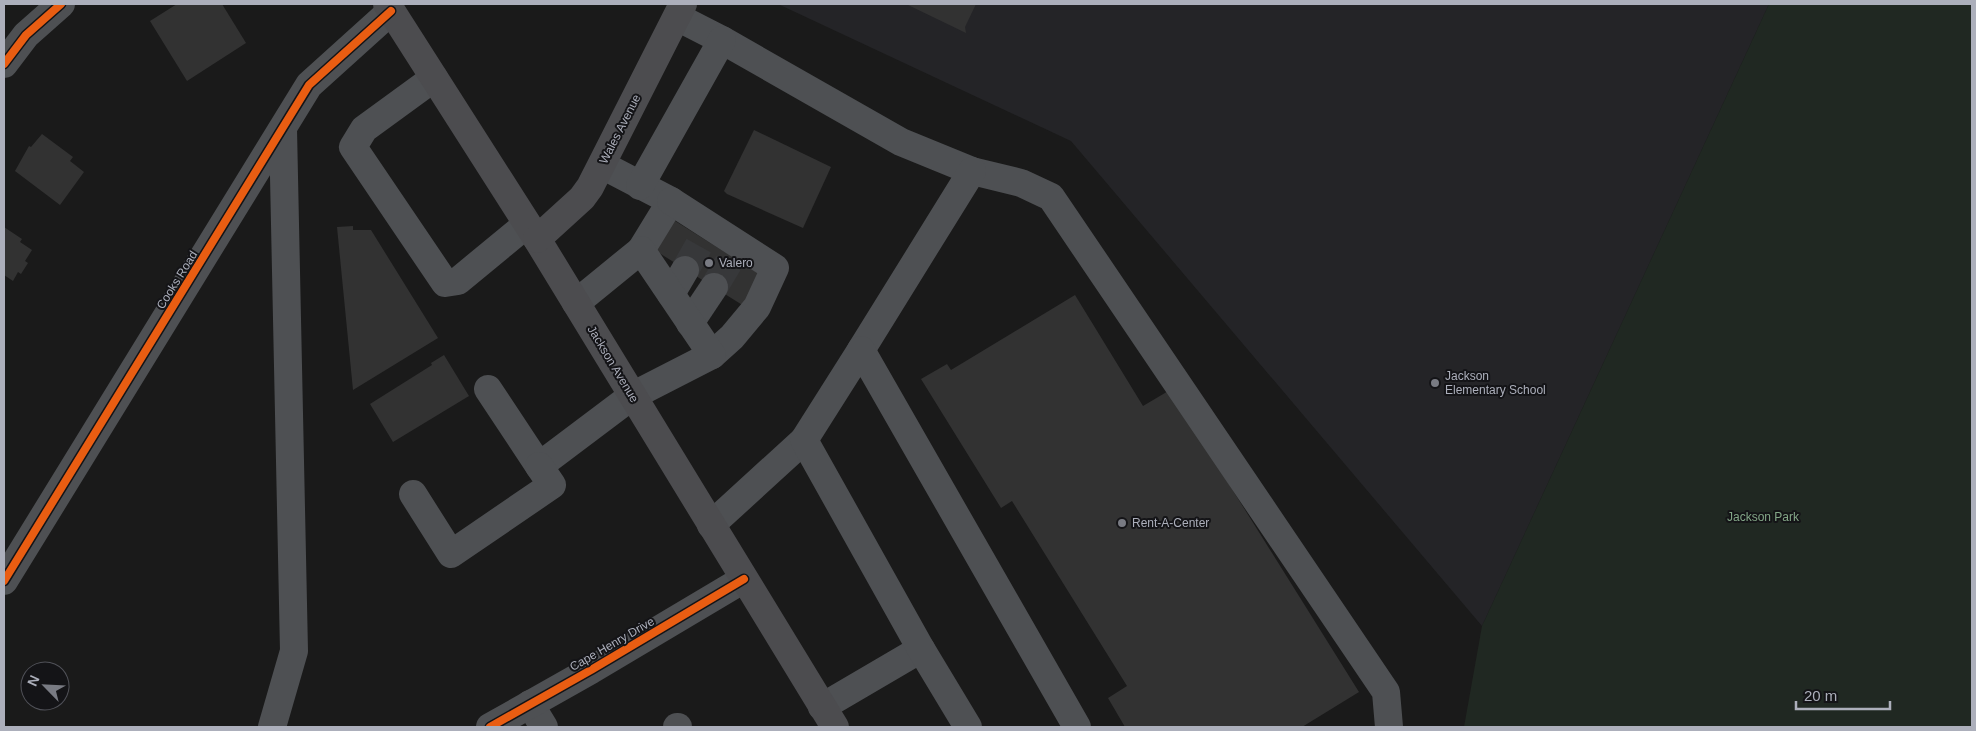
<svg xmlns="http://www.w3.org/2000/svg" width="1976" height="731" viewBox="0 0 1976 731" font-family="Helvetica,sans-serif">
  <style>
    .built { fill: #242427 }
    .green { fill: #202822 }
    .building { fill: #323232 }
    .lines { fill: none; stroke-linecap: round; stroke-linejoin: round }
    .minor-tunnel { stroke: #37383a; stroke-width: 28; stroke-dasharray: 28 14; stroke-linecap: butt }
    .minor { stroke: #4e5053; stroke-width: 28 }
    .major { stroke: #4c4c4f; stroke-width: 28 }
    .cycleway-casing { stroke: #141417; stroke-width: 11 }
    .cycleway { stroke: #e95d12; stroke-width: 8 }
    .poi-dot { fill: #797b83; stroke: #141417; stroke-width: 2 }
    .labels { text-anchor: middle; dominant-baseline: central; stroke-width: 4; stroke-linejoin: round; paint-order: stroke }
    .street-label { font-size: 12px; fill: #acafbb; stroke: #141417 }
    .poi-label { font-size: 12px; fill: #acafbb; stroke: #141417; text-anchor: start }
    .park-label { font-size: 12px; fill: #83a687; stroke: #141417 }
  </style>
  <rect width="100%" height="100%" fill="#1a1a1a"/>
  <!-- built -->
  <path class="built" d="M778 4H1769L1482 626 1071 141Z"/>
  <!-- green -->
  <path class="green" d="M1769 4H1972V727H1464L1482 626Z"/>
  <!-- building -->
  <g class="building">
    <path d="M177 4H222L246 43 187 81 150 21Z"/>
    <path d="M906 4H976L965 27 966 33Z"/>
    <path d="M754 130 831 167 803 228 727 194 724 191Z"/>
    <path d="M42 134 73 157 70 161 84 172 60 205 15 171 29 146 31 147Z"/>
    <path d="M672 219 763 276 744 306 656 251Z"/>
    <path d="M353 226V230H371L438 338 353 390 337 227Z"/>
    <path d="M4 227 22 239 20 242 32 250 25 261 28 263 21 274 18 272 13 281 4 275Z"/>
    <path d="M1075 295 1143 406 1170 390 1359 692 1302 727H1125L1108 698 1127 686 1012 501 1001 508 921 379 947 364 951 370Z"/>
    <path d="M444 355 469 396 393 442 370 404 432 365 431 363Z"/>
  </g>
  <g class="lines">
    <!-- minor-tunnel -->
    <g class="minor-tunnel">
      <path d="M685 270 703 238"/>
      <path d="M714 287 732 257"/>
    </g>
    <!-- minor -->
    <g class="minor">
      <path d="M677 17 722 40 901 142 972 171 1021 183 1051 197 1386 692 1389 727"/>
      <path d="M4 64 26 35 61 4"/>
      <path d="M434 78 364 129 353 147 445 283 458 281 527 224"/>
      <path d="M602 165 671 201 641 250"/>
      <path d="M640 186 722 40"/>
      <path d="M671 201 775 268 757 307 732 337 712 355"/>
      <path d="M671 294 685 270"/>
      <path d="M690 323 714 287"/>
      <path d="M861 350 972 171"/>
      <path d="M488 389 539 466 632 396 712 355 641 250 576 303"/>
      <path d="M413 494 451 554 552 485 539 466"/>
      <path d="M711 525 804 440"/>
      <path d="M4 581 309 85 391 11"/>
      <path d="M530 704 544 727"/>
      <path d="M822 707 921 649"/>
      <path d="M272 727 294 651 283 129"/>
      <path d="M490 727 591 670 744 579"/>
      <path d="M677 727H678"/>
      <path d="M968 727 921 649 804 440 861 350 1077 727"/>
    </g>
    <!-- major -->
    <g class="major">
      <path d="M387 4 537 239 835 727"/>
      <path d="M537 239 582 198 590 187 683 4"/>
    </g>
    <defs>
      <g id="cycleway">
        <path d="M4 64 26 35 61 4"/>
        <path d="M4 581 309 85 391 11"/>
        <path d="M490 727 591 670 744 579"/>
      </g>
    </defs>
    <!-- cycleway casing -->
    <use href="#cycleway" class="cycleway-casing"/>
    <!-- cycleway -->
    <use href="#cycleway" class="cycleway"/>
  </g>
  <!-- markers -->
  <g class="poi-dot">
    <circle cx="709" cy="263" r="5"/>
    <circle cx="1435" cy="383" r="5"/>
    <circle cx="1122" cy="523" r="5"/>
  </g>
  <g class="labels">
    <!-- street labels -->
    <g class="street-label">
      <text transform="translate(620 129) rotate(-63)">Wales Avenue</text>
      <text transform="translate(177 280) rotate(-58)">Cooks Road</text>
      <text transform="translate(613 364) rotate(59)">Jackson Avenue</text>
      <text transform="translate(612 644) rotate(-30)">Cape Henry Drive</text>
    </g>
    <!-- poi labels -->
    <g class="poi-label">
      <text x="719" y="263">Valero</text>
      <text x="1445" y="376">Jackson<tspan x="1445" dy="14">Elementary School</tspan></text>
      <text x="1132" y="523">Rent-A-Center</text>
    </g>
    <!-- park labels -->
    <g class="park-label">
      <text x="1763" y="517">Jackson Park</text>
    </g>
  </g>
  <!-- border -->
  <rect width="1976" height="731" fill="none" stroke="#acafbb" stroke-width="10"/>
  <!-- north arrow -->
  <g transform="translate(45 686) rotate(294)"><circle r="24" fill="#141417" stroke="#515259"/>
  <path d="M0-4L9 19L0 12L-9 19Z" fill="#797b83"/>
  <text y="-8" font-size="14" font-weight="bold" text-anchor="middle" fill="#acafbb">N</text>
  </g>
  <!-- scale -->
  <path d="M1796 701v8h94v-8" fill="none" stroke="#acafbb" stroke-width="2.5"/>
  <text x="1804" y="701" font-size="15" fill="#acafbb" stroke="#141417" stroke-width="4" paint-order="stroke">20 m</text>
</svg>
